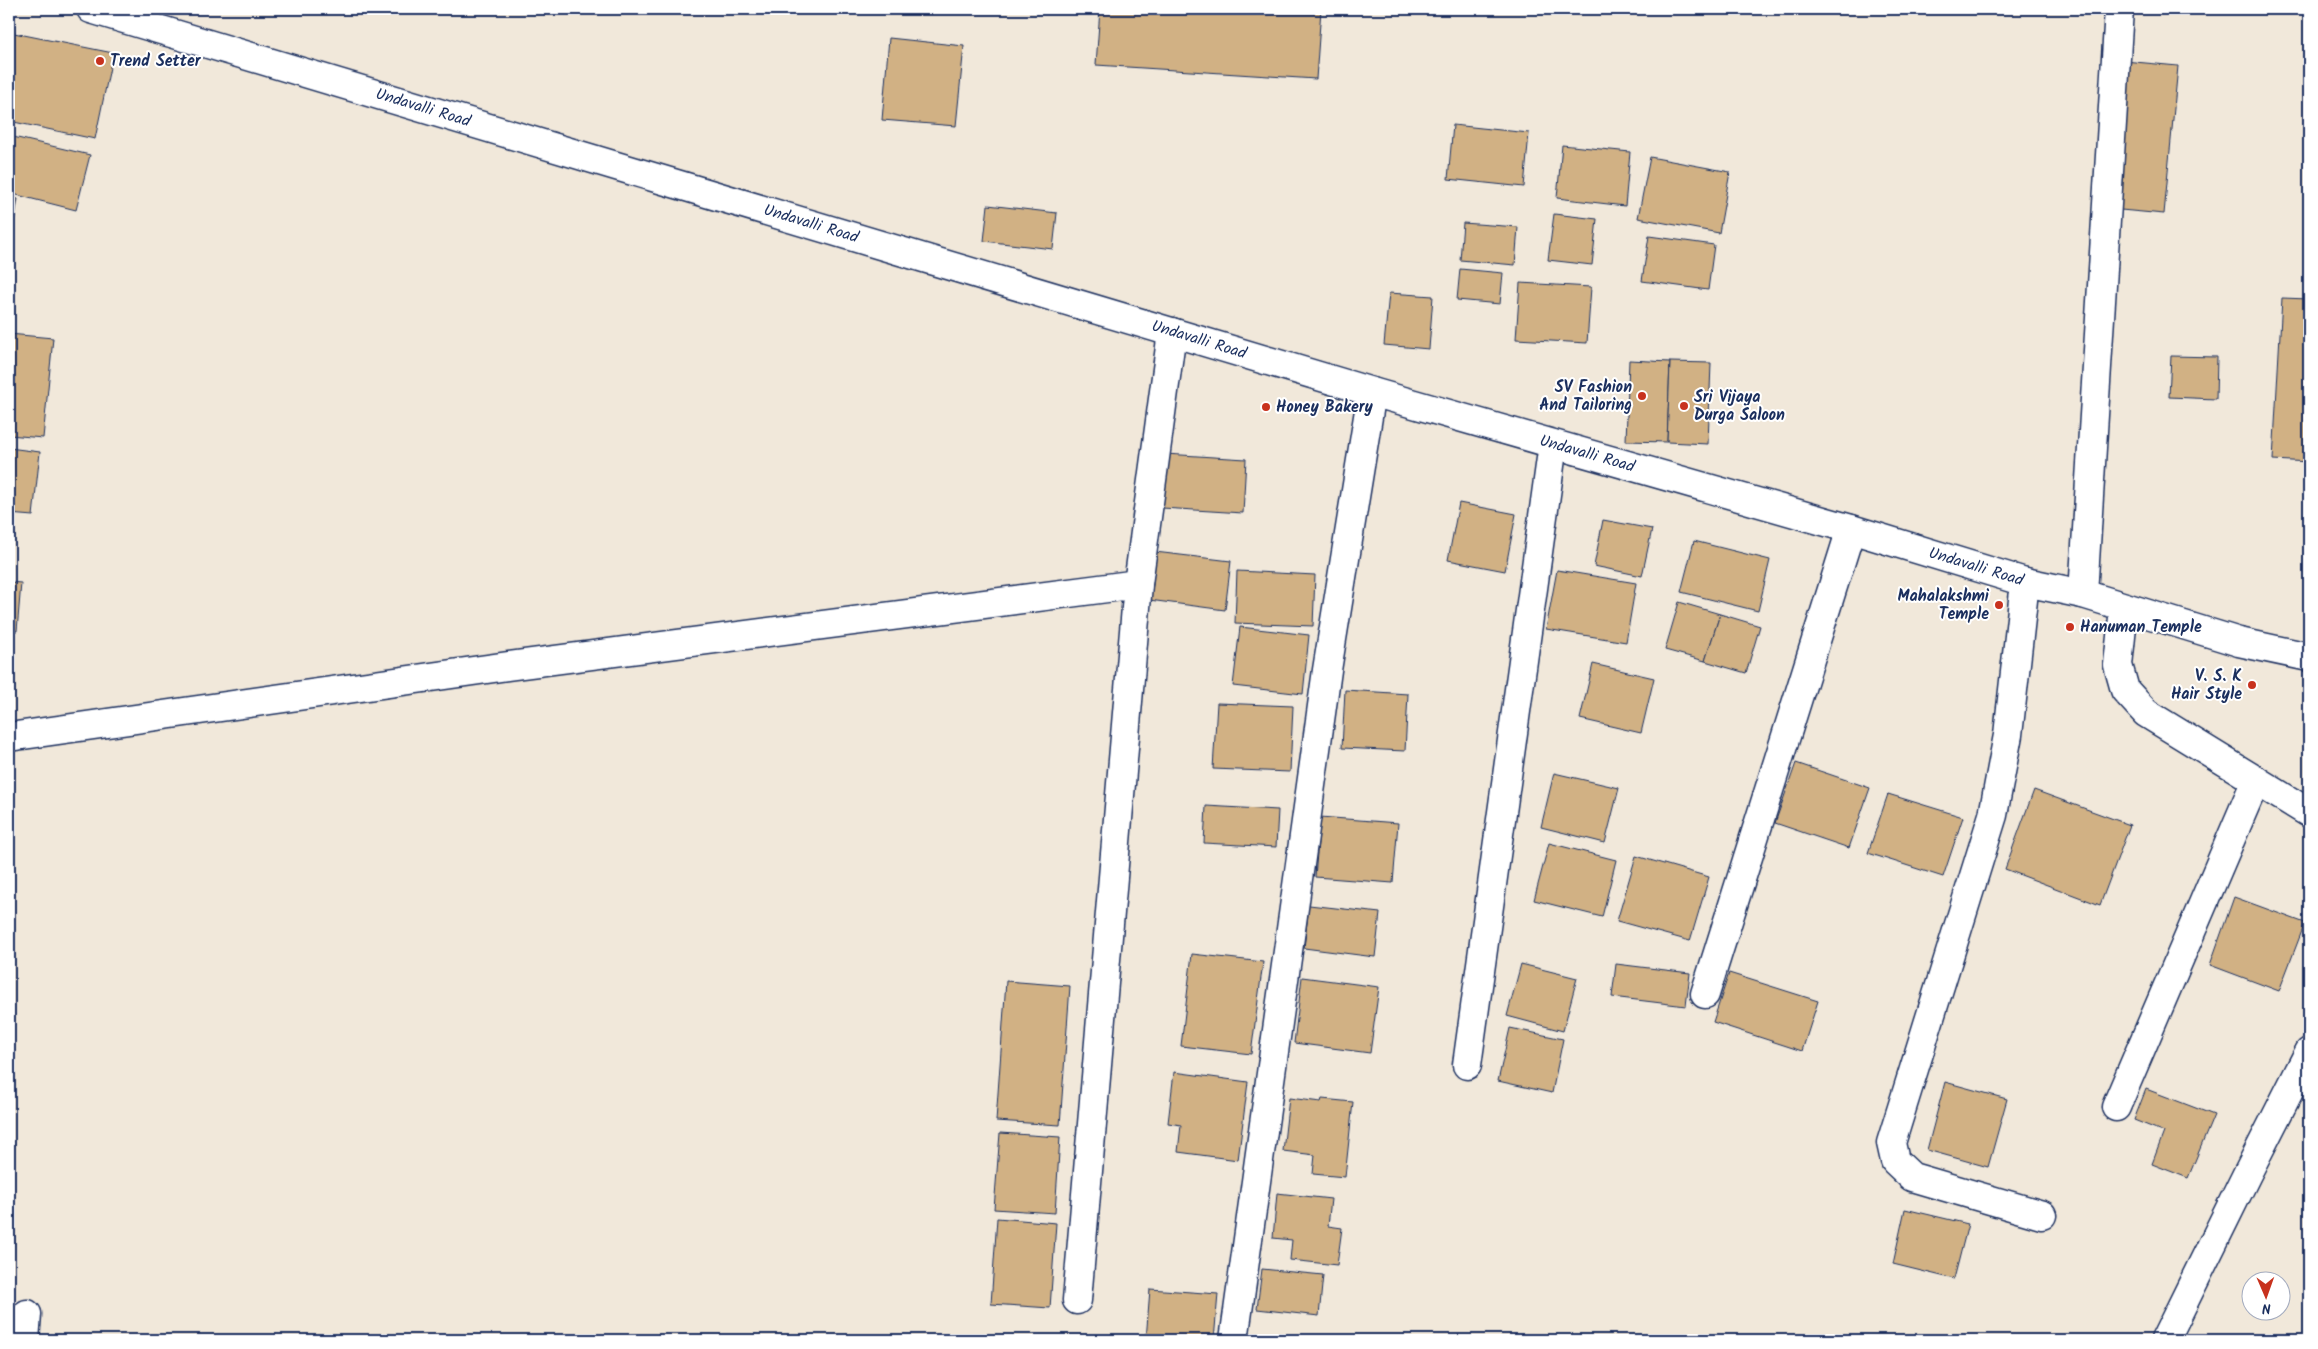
<svg xmlns="http://www.w3.org/2000/svg" width="2318" height="1349" viewBox="0 0 2318 1349" font-family="Kalam,sans-serif">
  <style>
    .building { fill: #d1b184; stroke: #1b2f5e }
    .lines { fill: none; stroke-linecap: round; stroke-linejoin: round }
    .minor-casing { stroke: #1b2f5e; stroke-width: 31 }
    .primary-casing { stroke: #1b2f5e; stroke-width: 31 }
    .minor { stroke: #fff; stroke-width: 28 }
    .primary { stroke: #fff; stroke-width: 28 }
    .poi-dot { fill: #c8321e; stroke: #fff; stroke-width: 2 }
    .labels { text-anchor: middle; dominant-baseline: central; stroke-width: 4; stroke-linejoin: round; paint-order: stroke }
    .poi-label { font-size: 16px; font-weight: bold; fill: #1b2f5e; stroke: #fff; text-anchor: start }
    .street-label { font-size: 16px; fill: #1b2f5e; stroke: #fff }
  </style>
  <rect width="100%" height="100%" fill="#f1e8da"/>
  <filter id="ink" filterUnits="userSpaceOnUse"><feTurbulence type="fractalNoise" baseFrequency=".02" numOctaves="2"/><feDisplacementMap in="SourceGraphic" scale="10" xChannelSelector="R" yChannelSelector="G"/><feConvolveMatrix kernelMatrix="1 2 1 2 8 2 1 2 1" color-interpolation-filters="sRGB"/></filter>
  <g filter="url(#ink)">
    <!-- building -->
    <g class="building">
      <path d="M1100 9H1321L1316 79 1096 65Z"/>
      <path d="M9 32 113 53 95 139 9 121Z"/>
      <path d="M889 38 964 46 956 126 882 120Z"/>
      <path d="M2124 61 2178 66 2164 214 2110 209Z"/>
      <path d="M1453 125 1529 133 1524 187 1448 179Z"/>
      <path d="M9 136 90 155 76 210 9 193Z"/>
      <path d="M1562 145 1630 152 1625 206 1557 198Z"/>
      <path d="M1650 157 1730 172 1719 233 1638 218Z"/>
      <path d="M9 197 18 199 9 252Z"/>
      <path d="M988 205 1057 213 1053 249 984 241Z"/>
      <path d="M1554 214 1597 219 1592 265 1548 260Z"/>
      <path d="M1463 223 1518 227 1515 265 1460 260Z"/>
      <path d="M1649 236 1714 245 1708 290 1642 281Z"/>
      <path d="M1460 269 1503 273 1500 304 1457 300Z"/>
      <path d="M1520 283 1591 287 1587 343 1516 339Z"/>
      <path d="M1389 293 1433 296 1429 349 1384 345Z"/>
      <path d="M2282 298 2309 299V462L2273 460Z"/>
      <path d="M9 334 53 338 43 438 9 435Z"/>
      <path d="M2171 356 2217 357 2216 399 2169 397Z"/>
      <path d="M1629 360 1670 362 1667 442 1626 441Z"/>
      <path d="M1670 362 1711 363 1708 444 1667 442Z"/>
      <path d="M9 448 40 452 33 516 9 514Z"/>
      <path d="M1165 454 1246 459 1243 513 1162 508Z"/>
      <path d="M1459 503 1516 514 1505 571 1448 560Z"/>
      <path d="M1603 520 1652 529 1642 576 1594 566Z"/>
      <path d="M1694 541 1770 560 1758 611 1681 592Z"/>
      <path d="M1155 552 1231 561 1225 610 1149 600Z"/>
      <path d="M1557 570 1636 583 1626 642 1546 629Z"/>
      <path d="M1237 571 1315 575 1313 626 1235 623Z"/>
      <path d="M9 582 21 583 17 631 9 630Z"/>
      <path d="M1679 602 1720 614 1705 661 1665 650Z"/>
      <path d="M1720 614 1760 626 1746 673 1705 661Z"/>
      <path d="M1240 627 1309 635 1303 694 1233 686Z"/>
      <path d="M1593 664 1654 678 1641 733 1580 719Z"/>
      <path d="M1345 690 1408 694 1405 751 1342 748Z"/>
      <path d="M1217 703 1293 706 1290 772 1213 769Z"/>
      <path d="M1796 763 1870 788 1849 848 1775 823Z"/>
      <path d="M1554 773 1619 788 1605 843 1541 827Z"/>
      <path d="M2034 790 2130 825 2100 905 2005 869Z"/>
      <path d="M1888 794 1963 817 1943 877 1868 853Z"/>
      <path d="M1206 806 1278 810 1276 847 1204 843Z"/>
      <path d="M1320 817 1398 823 1393 883 1315 877Z"/>
      <path d="M1549 843 1616 860 1602 917 1534 900Z"/>
      <path d="M1636 856 1709 877 1690 941 1617 921Z"/>
      <path d="M2234 897 2305 923 2279 991 2210 965Z"/>
      <path d="M1309 905 1380 913 1375 957 1304 948Z"/>
      <path d="M1192 954 1263 962 1251 1054 1181 1046Z"/>
      <path d="M1521 964 1577 978 1563 1031 1507 1016Z"/>
      <path d="M1616 964 1690 973 1686 1006 1612 997Z"/>
      <path d="M1729 973 1818 1001 1802 1051 1713 1022Z"/>
      <path d="M1302 977 1379 987 1370 1053 1294 1043Z"/>
      <path d="M1006 981 1070 986 1060 1125 996 1121Z"/>
      <path d="M1510 1028 1563 1039 1552 1093 1498 1081Z"/>
      <path d="M1174 1072 1248 1082 1238 1160 1178 1152 1181 1125 1168 1123Z"/>
      <path d="M1945 1082 2007 1099 1988 1167 1927 1150Z"/>
      <path d="M2146 1089 2214 1115 2188 1178 2152 1164 2164 1132 2134 1120Z"/>
      <path d="M1289 1098 1321 1102 1322 1099 1353 1102 1345 1177 1313 1174 1315 1155 1283 1151Z"/>
      <path d="M1000 1133 1060 1137 1055 1213 994 1209Z"/>
      <path d="M1277 1193 1331 1199 1328 1226 1342 1228 1337 1265 1290 1260 1292 1240 1273 1238Z"/>
      <path d="M1905 1209 1968 1224 1954 1279 1893 1264Z"/>
      <path d="M997 1218 1056 1223 1050 1308 991 1304Z"/>
      <path d="M1262 1269 1323 1275 1319 1316 1257 1309Z"/>
      <path d="M1150 1289 1218 1294 1214 1340H1146Z"/>
    </g>
    <g class="lines">
      <defs>
        <g id="minor">
          <path d="M2025 582 2008 735 1993 815 1891 1143 1895 1161 1912 1177 2042 1215"/>
          <path d="M2083 594 2119 9"/>
          <path d="M2124 608 2118 665 2125 690 2146 713 2309 813"/>
          <path d="M9 737 508 666 1138 584"/>
          <path d="M1705 994 1851 529"/>
          <path d="M1467 1065 1553 444"/>
          <path d="M2116 1107 2256 780"/>
          <path d="M1077 1300 1138 584 1172 332"/>
          <path d="M25 1340 27 1314"/>
          <path d="M1234 1340 1327 670 1372 392"/>
          <path d="M2165 1340 2247 1174 2309 1052"/>
        </g>
        <path id="primary" d="M91 9 1372 392 1851 529 2025 582 2083 594 2239 642 2309 657"/>
      </defs>
      <!-- minor casing -->
      <use href="#minor" class="minor-casing"/>
      <!-- primary casing -->
      <use href="#primary" class="primary-casing"/>
      <!-- minor -->
      <use href="#minor" class="minor"/>
      <!-- primary -->
      <use href="#primary" class="primary"/>
    </g>
  </g>
  <!-- markers -->
  <g class="poi-dot">
    <circle cx="100" cy="61" r="5"/>
    <circle cx="1642" cy="396" r="5"/>
    <circle cx="1684" cy="406" r="5"/>
    <circle cx="1266" cy="407" r="5"/>
    <circle cx="1999" cy="605" r="5"/>
    <circle cx="2070" cy="627" r="5"/>
    <circle cx="2252" cy="685" r="5"/>
  </g>
  <g class="labels">
    <!-- poi labels -->
    <g class="poi-label">
      <text x="110" y="61">Trend Setter</text>
      <text x="1632" y="387" text-anchor="end">SV Fashion<tspan x="1632" dy="18">And Tailoring</tspan></text>
      <text x="1694" y="397">Sri Vijaya<tspan x="1694" dy="18">Durga Saloon</tspan></text>
      <text x="1276" y="407">Honey Bakery</text>
      <text x="1989" y="596" text-anchor="end">Mahalakshmi<tspan x="1989" dy="18">Temple</tspan></text>
      <text x="2080" y="627">Hanuman Temple</text>
      <text x="2242" y="676" text-anchor="end">V. S. K<tspan x="2242" dy="18">Hair Style</tspan></text>
    </g>
    <!-- street labels -->
    <g class="street-label">
      <text transform="translate(423 108) rotate(17)">Undavalli Road</text>
      <text transform="translate(811 224) rotate(17)">Undavalli Road</text>
      <text transform="translate(1199 340) rotate(17)">Undavalli Road</text>
      <text transform="translate(1587 454) rotate(16)">Undavalli Road</text>
      <text transform="translate(1976 567) rotate(17)">Undavalli Road</text>
    </g>
  </g>
  <!-- margin -->
  <rect width="2318" height="1349" fill="none" stroke="#fff" stroke-width="30"/>
  <rect x="15" y="15" width="2288" height="1319" fill="none" stroke="#1b2f5e" stroke-width="2" filter="url(#ink)"/>
  <!-- north arrow -->
  <g transform="translate(2266 1296) rotate(178)"><circle r="24" fill="#ffffff" stroke="#a4acbf"/>
  <path d="M0-4L9 19L0 12L-9 19Z" fill="#c8321e"/>
  <text y="-8" font-size="14" font-weight="bold" text-anchor="middle" fill="#1b2f5e">N</text>
  </g>
</svg>
